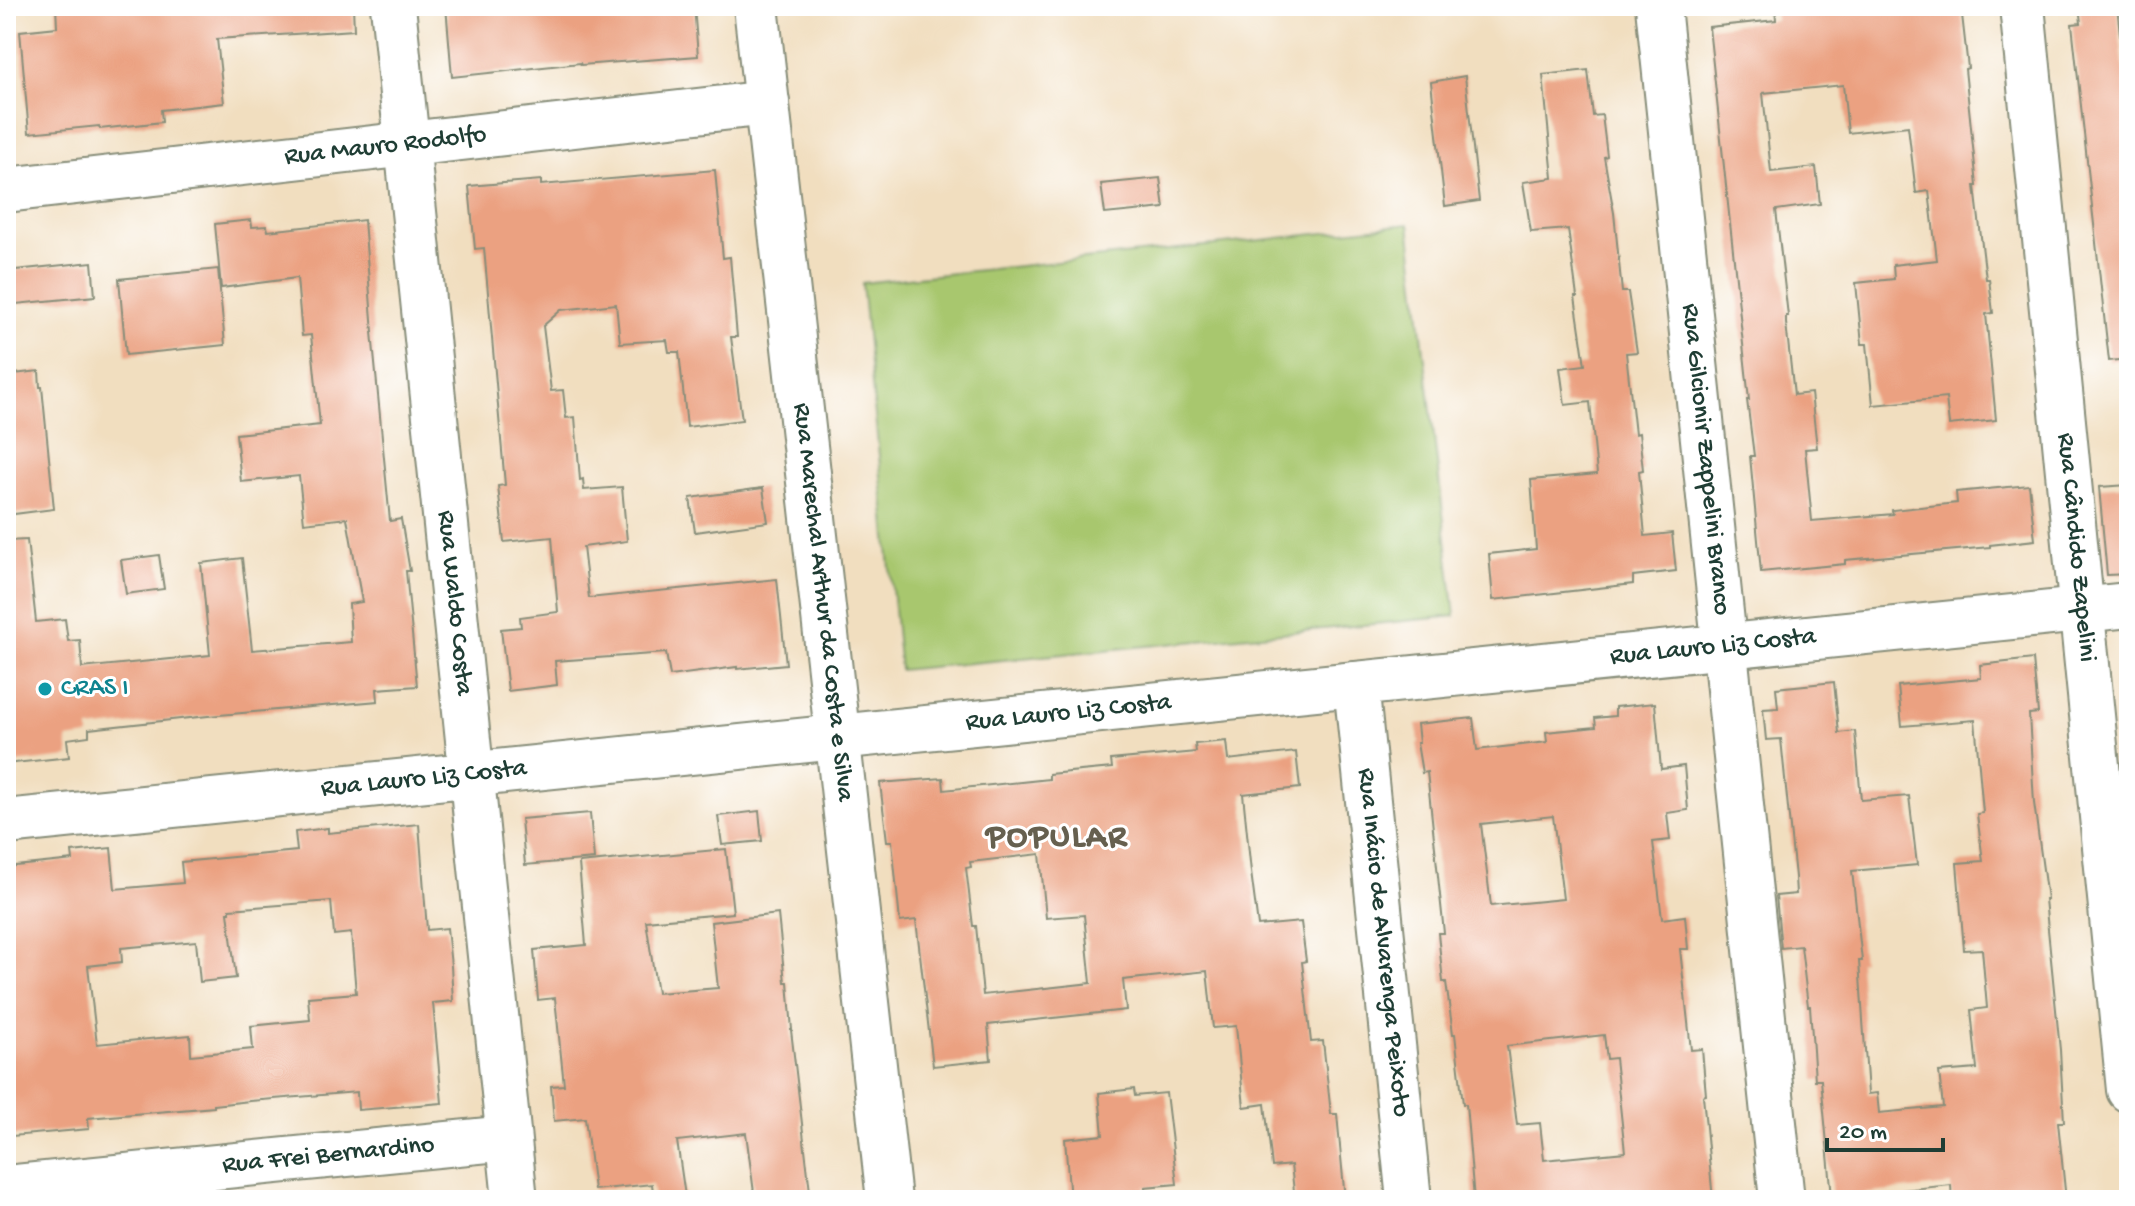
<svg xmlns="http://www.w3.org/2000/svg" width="2135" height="1206" viewBox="0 0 2135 1206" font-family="'Gochi Hand',sans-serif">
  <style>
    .green { fill: #a8c76e; stroke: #648251; stroke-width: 2 }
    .building { fill: #eba181; fill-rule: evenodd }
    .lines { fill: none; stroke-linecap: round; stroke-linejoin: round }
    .minor-casing { stroke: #888e7a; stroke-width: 48 }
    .minor { stroke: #fff; stroke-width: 44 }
    .culture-dot { fill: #0f9aa8; stroke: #fff; stroke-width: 3 }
    .labels { text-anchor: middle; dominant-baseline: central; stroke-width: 6; stroke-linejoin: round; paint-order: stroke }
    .street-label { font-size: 26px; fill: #1f3d34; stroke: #fff }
    .culture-label { font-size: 26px; fill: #0d838f; stroke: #fff; text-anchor: start }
    .district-label { font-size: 34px; font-weight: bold; letter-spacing: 2px; fill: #66604f; stroke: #fff }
  </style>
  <rect width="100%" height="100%" fill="#fff"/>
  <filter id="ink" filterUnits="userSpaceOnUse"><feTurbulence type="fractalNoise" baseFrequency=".0125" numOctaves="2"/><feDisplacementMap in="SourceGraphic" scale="16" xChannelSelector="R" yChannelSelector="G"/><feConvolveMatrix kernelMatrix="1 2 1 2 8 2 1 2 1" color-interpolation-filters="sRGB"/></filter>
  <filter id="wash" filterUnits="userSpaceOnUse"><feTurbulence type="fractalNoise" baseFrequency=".006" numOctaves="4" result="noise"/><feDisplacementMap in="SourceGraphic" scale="32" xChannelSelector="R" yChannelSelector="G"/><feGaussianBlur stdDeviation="1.8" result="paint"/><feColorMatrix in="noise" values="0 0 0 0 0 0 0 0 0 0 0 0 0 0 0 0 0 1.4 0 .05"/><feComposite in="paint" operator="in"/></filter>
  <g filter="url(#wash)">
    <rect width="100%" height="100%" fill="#f1debf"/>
    <!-- green -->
    <path class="green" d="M1409 224 1455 616 900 670 862 283Z"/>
    <g id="blocks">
      <!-- building -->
      <g class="building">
        <path d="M56 6H353L354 30 217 39 224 103 161 110 162 122 100 129 99 126 29 133 20 31 57 27Z"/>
        <path d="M446 6H694L698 56 581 65 580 63 452 77Z"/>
        <path d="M1775 6H1961L1968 68 1965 69 1977 186H1975L1986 279H1989L1993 313 1986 314 1996 420 1949 425 1946 398 1873 405 1867 344H1862L1856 283 1894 279 1893 265 1937 260 1929 191 1916 193 1908 126 1848 133 1843 85 1763 93 1771 172 1816 167 1820 204 1776 210 1788 316H1786V323L1794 395 1811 393 1817 448 1805 449 1812 521 1893 514 1892 510 1957 503 1956 492 2029 485 2035 540 1990 545V547L1845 560V564L1761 572 1750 456H1754L1747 400H1749L1709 27 1776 20Z"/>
        <path d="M2079 6H2117L2128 109H2125L2129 147V359L2109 361 2072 24 2081 23Z"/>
        <path d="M1588 70 1593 116 1602 115 1607 156 1604 157 1614 213 1622 292H1628L1637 352 1626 353 1635 434 1639 433 1643 470 1639 471 1645 536 1672 533 1676 571 1633 576V584L1493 600 1489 554 1536 549 1531 480 1597 474 1590 402 1565 405 1560 368 1585 365 1575 297H1577L1568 229 1531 232 1523 182 1553 178 1543 75Z"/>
        <path d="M1465 76 1479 201 1445 206 1431 82Z"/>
        <path d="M715 170 723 258 730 257 737 337H731L742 420 687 427 679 352H669L667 340 620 343 616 304 561 310 543 326 551 391 563 390 566 418 575 417 580 480 583 479 584 490 622 487 627 541 583 547 589 598 777 579 786 664 737 669V667L670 676 666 653 555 661 557 685 508 691 501 629 521 627 520 617 558 612 552 537 504 542 498 486 505 485 484 248 475 249 469 186 541 180V185Z"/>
        <path d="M1160 178 1164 208 1105 214 1101 184Z"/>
        <path d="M251 220 252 227 267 226 268 231 364 220 373 332H372L390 521 401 519 410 571H406L417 686 377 689 378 701 208 716 89 729V736L67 739 69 757 6 764V541L27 540 36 622 65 619 68 641 80 640 82 668 210 655 201 563 242 558 252 650 351 642 349 604 362 602 347 518 304 523 299 476 241 482 236 434 320 425 311 335 302 336 297 278 221 288 215 224Z"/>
        <path d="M92 262 95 296 6 305V271Z"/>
        <path d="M218 269 225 345 126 355 119 279Z"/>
        <path d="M39 371 40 387H42L54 509 6 515V375Z"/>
        <path d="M2129 485V574L2107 575 2099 487Z"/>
        <path d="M763 488 768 522 695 532 690 498Z"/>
        <path d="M159 555 164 589 126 594 121 560Z"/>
        <path d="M2033 659 2038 713 2029 714 2034 803 2047 899H2045L2060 1050 2064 1122H2058L2066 1200H1952L1951 1185 1832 1197 1821 1080H1815L1810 1006H1808L1801 946 1781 948 1776 896 1796 894 1795 877 1781 739 1766 740 1763 709 1778 708 1776 688 1834 682 1839 733 1855 731 1861 800 1909 796 1917 865 1852 871 1862 961H1859L1868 1094 1877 1093 1879 1113 1943 1107 1939 1072 1977 1069 1971 1010 1987 1008 1982 949 1964 950 1957 863 1983 861 1977 814 1983 813 1975 720 1902 726 1898 686 1981 678 1980 665Z"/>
        <path d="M1655 703 1661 769 1684 766 1688 810 1667 813 1670 840 1653 842 1662 919 1685 916 1688 949H1680L1691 1050 1702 1049 1706 1095 1703 1096 1713 1200H1474L1466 1104H1463L1455 1034H1453L1446 982H1443L1438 933H1444L1427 772 1422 773 1417 743H1419L1417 724 1473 718 1477 750 1547 742 1546 732 1596 727 1595 718 1615 716V707ZM1553 816 1563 899 1491 906 1481 824ZM1604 1035 1607 1059 1615 1058 1625 1152 1544 1160 1540 1123 1517 1125 1507 1046Z"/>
        <path d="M1226 741 1228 760 1296 752 1300 788 1243 794 1251 872 1258 926 1301 922 1306 961 1302 962 1311 1042 1323 1041 1331 1114H1337L1345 1200H1295L1291 1165 1272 1167 1265 1104 1244 1107 1236 1026 1213 1028 1207 971 1123 980 1126 1010 988 1025 991 1060 933 1066 916 920 900 922 892 841H887L880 783 943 778 944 790 1049 779V774L1112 768 1111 760 1196 752 1195 744ZM1040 854 1046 918 1084 915 1091 983 983 995 976 926H973L966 868 971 867 970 862Z"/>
        <path d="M759 811 762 841 722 845 718 816Z"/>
        <path d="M590 813 594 859 525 865 521 819Z"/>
        <path d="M419 824 427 930 447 928 451 966 453 1001 433 1003 442 1103 358 1110 357 1092 250 1101 214 1105V1107L88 1118 89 1129 12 1136 6 1087V867L73 860 72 852 111 848 115 889 183 883 181 862 297 851 295 832 328 828V833ZM331 901 334 935 351 933 356 993 308 997 310 1020 251 1026 253 1049 191 1055 190 1035 97 1044 88 966 122 962 121 948 196 941 200 982 236 978 228 912H230V909Z"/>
        <path d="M726 849 733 913 646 921 657 993 718 988 711 922 778 914 785 982H788L792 1030H791L811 1200H755L746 1133 677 1141 685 1196 654 1199 652 1184 594 1190 585 1118 554 1121 551 1086 564 1085 555 998 538 1000 534 950 586 945 579 863Z"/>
        <path d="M1134 1089 1135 1096 1166 1093 1177 1184 1145 1187 1146 1200H1070L1065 1139 1103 1135 1099 1093Z"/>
      </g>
    </g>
  </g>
  <g filter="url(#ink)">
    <use href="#blocks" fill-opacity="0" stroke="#888e7a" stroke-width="2"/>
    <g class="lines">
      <defs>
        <g id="minor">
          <path id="s1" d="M393 6 515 1200"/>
          <path id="s2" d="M756 6 889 1200"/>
          <path id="s3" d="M1658 6 1782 1200"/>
          <path id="s4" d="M2022 6 2129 1090"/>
          <path id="s5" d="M6 190 767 103"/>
          <path id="s6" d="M1356 684 1409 1200"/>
          <path id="s7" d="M6 822 2129 605"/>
          <path id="s8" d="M6 1188 508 1138"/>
        </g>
      </defs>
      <!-- minor casing -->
      <use href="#minor" class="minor-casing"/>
      <!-- minor -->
      <use href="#minor" class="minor"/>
    </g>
  </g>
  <!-- markers -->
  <circle class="culture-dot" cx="45" cy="689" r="8"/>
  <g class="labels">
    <!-- street labels -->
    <g class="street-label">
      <text stroke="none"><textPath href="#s5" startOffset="382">Rua Mauro Rodolfo</textPath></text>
      <text stroke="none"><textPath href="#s3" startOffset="456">Rua Gilcionir Zappelini Branco</textPath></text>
      <text stroke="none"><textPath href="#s4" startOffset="544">Rua Cândido Zapelini</textPath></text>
      <text stroke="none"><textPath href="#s1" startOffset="600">Rua Waldo Costa</textPath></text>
      <text stroke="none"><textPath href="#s2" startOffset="600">Rua Marechal Arthur da Costa e Silva</textPath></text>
      <text stroke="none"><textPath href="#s7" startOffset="1716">Rua Lauro Liz Costa</textPath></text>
      <text stroke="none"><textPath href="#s7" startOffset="1068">Rua Lauro Liz Costa</textPath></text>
      <text stroke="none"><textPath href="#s7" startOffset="420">Rua Lauro Liz Costa</textPath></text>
      <text stroke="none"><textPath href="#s6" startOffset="260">Rua Inácio de Alvarenga Peixoto</textPath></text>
      <text stroke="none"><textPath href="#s8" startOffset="324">Rua Frei Bernardino</textPath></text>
    </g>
    <!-- culture labels -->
    <g class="culture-label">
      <text x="61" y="689">CRAS I</text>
    </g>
    <!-- district labels -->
    <g class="district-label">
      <text x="1057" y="839">POPULAR</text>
    </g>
  </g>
  <!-- margin -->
  <rect width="2135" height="1206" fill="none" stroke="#fff" stroke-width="32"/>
  <!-- scale -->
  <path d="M1827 1138v12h116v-12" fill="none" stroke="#1f3d34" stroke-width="4"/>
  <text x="1839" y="1138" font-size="24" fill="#1f3d34" stroke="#ffffff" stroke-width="6" paint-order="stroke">20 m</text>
</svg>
